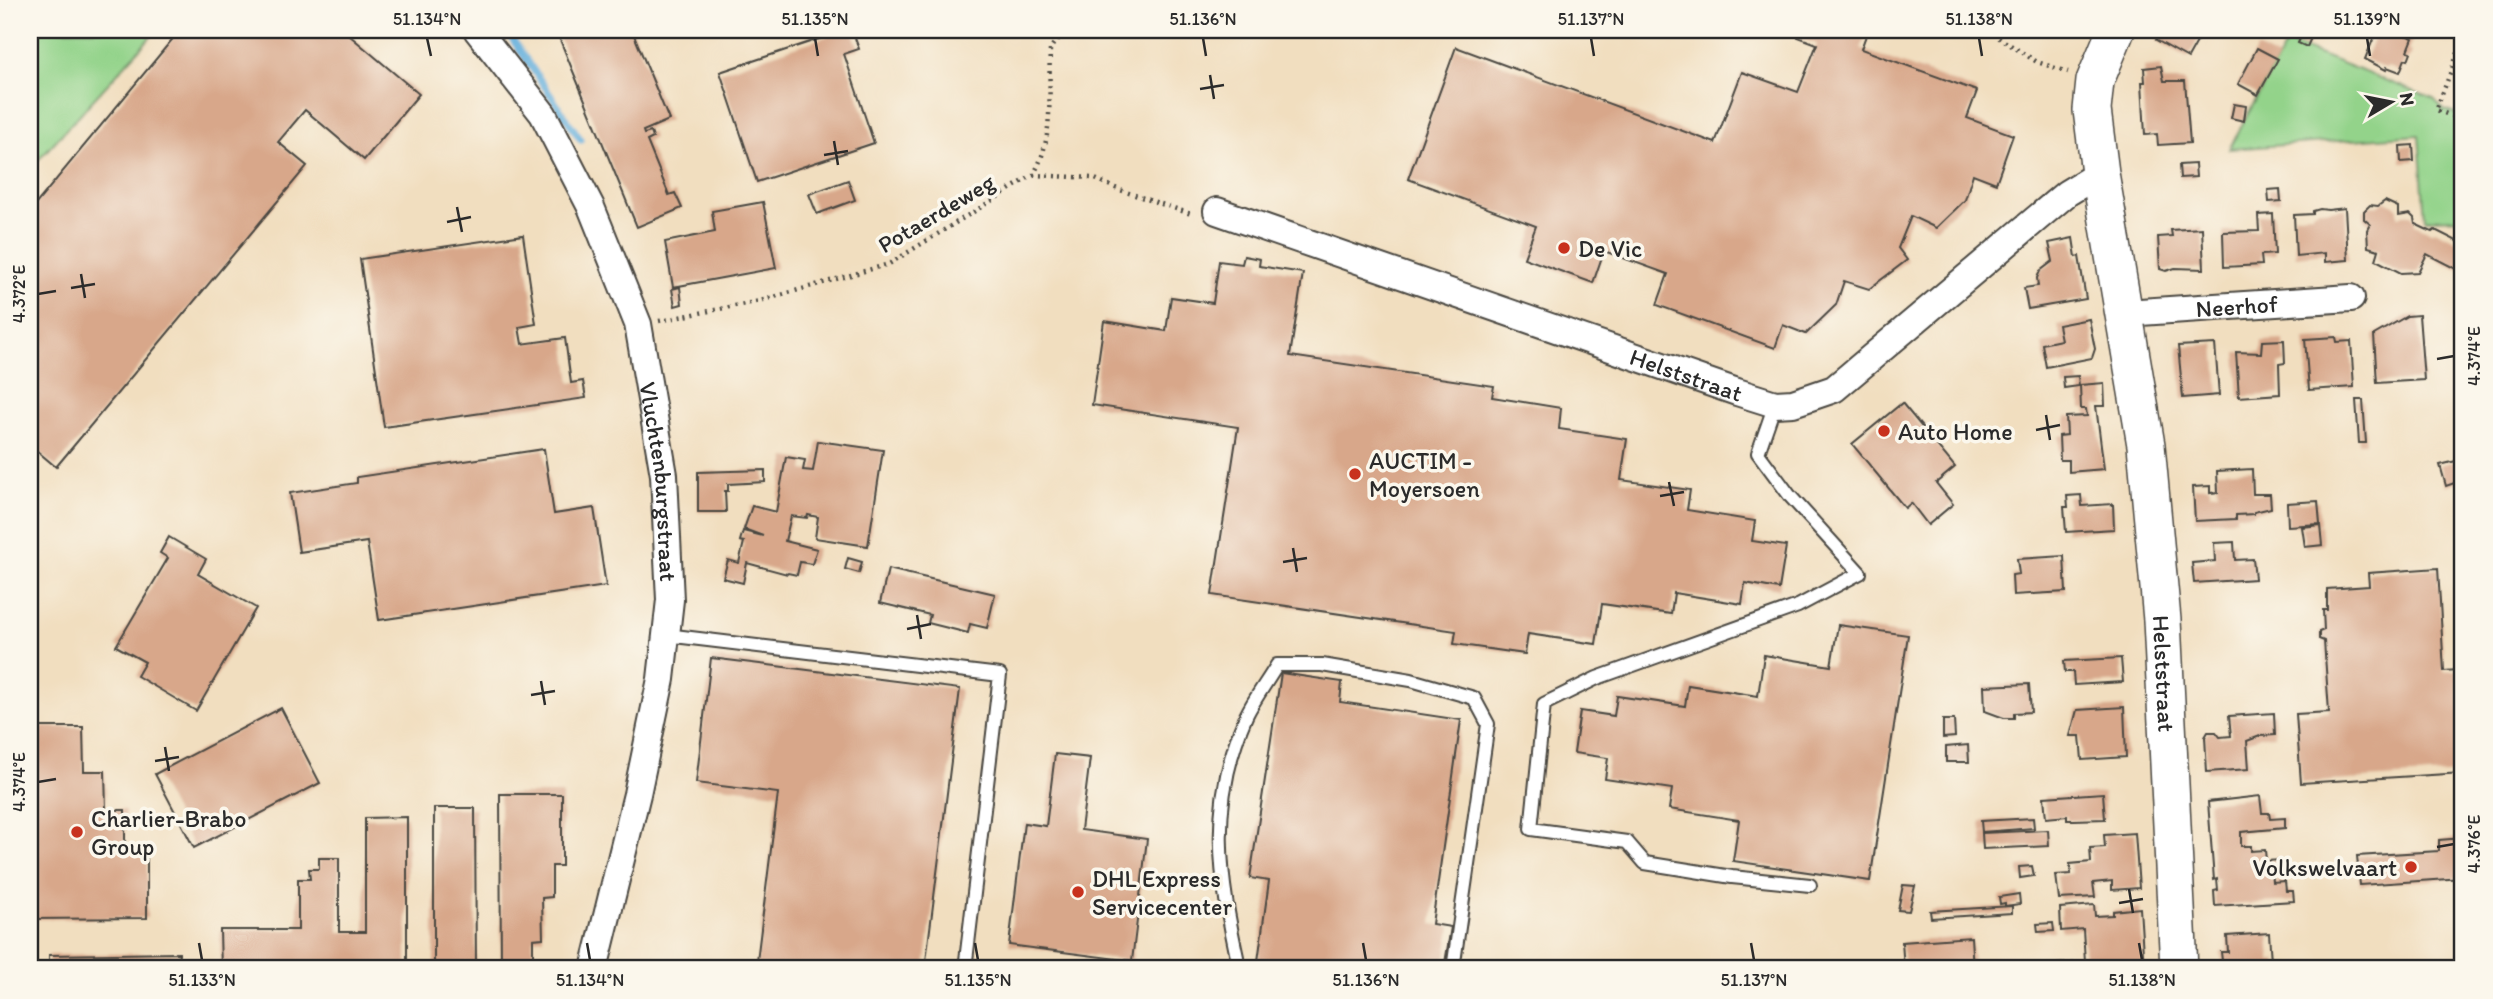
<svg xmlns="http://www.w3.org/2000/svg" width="2493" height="999" viewBox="0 0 2493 999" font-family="Itim,sans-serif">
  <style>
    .green { fill: #93d38a; stroke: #5f7f5a; stroke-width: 2 }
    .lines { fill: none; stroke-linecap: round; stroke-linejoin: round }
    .stream { stroke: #63afdc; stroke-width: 7 }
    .building { fill: #d8a78a }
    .lane-casing { stroke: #494641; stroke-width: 16 }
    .street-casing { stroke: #494641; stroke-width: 30 }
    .secondary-casing { stroke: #494641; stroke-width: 40 }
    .path { stroke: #494641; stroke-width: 4.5; stroke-dasharray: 2 5; stroke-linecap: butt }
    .lane { stroke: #fff; stroke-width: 12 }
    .street { stroke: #fff; stroke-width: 26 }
    .secondary { stroke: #fff; stroke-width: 37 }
    .ticks { fill: none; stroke: #2b2b2b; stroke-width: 2.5 }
    .poi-dot { fill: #c8321e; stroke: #fbf7ec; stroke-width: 2.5 }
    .labels { text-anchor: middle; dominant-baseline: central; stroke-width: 7; stroke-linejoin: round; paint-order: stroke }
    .street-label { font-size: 24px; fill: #2b2b2b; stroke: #fbf7ec }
    .poi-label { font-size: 24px; fill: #2b2b2b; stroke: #fbf7ec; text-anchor: start }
    .neatline { fill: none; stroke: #2b2b2b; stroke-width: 2.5 }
    .ticks-label { font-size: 18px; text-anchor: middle; fill: #2b2b2b }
  </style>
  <rect width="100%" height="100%" fill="#fbf7ec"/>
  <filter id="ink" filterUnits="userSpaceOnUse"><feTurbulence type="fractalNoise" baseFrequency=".0143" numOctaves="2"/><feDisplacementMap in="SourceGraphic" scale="14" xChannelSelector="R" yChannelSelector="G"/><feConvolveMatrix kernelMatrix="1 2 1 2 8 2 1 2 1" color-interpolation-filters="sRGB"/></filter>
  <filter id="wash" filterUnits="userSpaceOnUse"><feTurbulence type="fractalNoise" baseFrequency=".00686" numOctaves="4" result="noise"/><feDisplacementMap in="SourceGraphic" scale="28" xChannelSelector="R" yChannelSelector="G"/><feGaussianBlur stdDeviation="1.57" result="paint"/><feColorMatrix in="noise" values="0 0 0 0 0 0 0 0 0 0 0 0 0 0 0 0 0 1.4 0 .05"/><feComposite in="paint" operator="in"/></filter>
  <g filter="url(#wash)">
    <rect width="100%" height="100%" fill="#f1debf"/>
    <!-- green -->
    <g class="green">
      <path d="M30 30H157L30 169Z"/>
      <path d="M2287 42 2434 99 2444 110 2463 116V218L2425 219 2419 135 2229 149Z"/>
    </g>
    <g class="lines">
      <!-- stream -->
      <path class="stream" d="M506 30 581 140"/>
    </g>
    <g id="blocks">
      <!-- building -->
      <g class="building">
        <path d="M180 30H343L419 94 364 160 305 110 278 142 307 166 56 467 30 445V211Z"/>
        <path d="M556 30H632L669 120 643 131 644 134 651 132 653 138 647 141 669 195 675 193 682 208 637 227Z"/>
        <path d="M852 30 859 49 844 54 874 143 757 182 720 72 837 33Z"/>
        <path d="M1800 30H1868L1861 49 1977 91 1967 118 2013 135 1996 183 1973 174 1965 200 1936 228 1911 216 1898 248 1907 260 1869 289 1844 281 1836 305 1806 334 1783 325 1775 348 1657 305 1668 274 1604 251 1593 283 1524 258 1536 226 1408 179 1456 47 1715 143 1742 72 1798 92 1817 44 1798 37Z"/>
        <path d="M2162 30H2213L2209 37 2202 33 2188 58 2156 40Z"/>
        <path d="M2304 30 2313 33 2307 47 2298 43Z"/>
        <path d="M2377 30H2402L2400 33 2413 38 2408 51 2411 52 2408 60 2405 59 2400 72 2387 67 2386 70 2365 59Z"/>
        <path d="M2257 48 2278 59 2258 95 2238 84Z"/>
        <path d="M2161 66 2164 81H2185L2190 143 2158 145 2157 134 2145 135 2142 82H2145L2144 68Z"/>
        <path d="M2234 104 2246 106 2244 121 2231 118Z"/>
        <path d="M2413 145 2414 161 2401 162 2400 146Z"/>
        <path d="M2195 164 2196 177 2180 178 2179 165Z"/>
        <path d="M848 180 855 200 817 214 809 194Z"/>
        <path d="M2280 189 2281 201 2269 202 2268 190Z"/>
        <path d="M2385 201 2398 207V216L2410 214 2414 218 2415 224 2432 232 2435 230 2463 244V269H2456L2427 254 2418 272 2401 273 2376 260 2379 250 2368 247 2367 230 2370 224 2364 219V211L2370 205 2378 206Z"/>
        <path d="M763 202 776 268 673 287 665 242 715 232 712 211Z"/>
        <path d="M2345 208 2348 260 2325 262V253L2296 256 2294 215 2313 214V211L2320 209 2328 210Z"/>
        <path d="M2273 214 2275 254 2261 255 2262 265 2224 267 2223 232 2259 231 2258 215Z"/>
        <path d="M2202 228 2204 269 2175 268 2166 271 2160 269 2158 237 2172 236 2171 230Z"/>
        <path d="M523 235 536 324 519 327 522 344 565 338 571 383 583 381 586 398 384 427 360 259Z"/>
        <path d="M2073 238 2076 257 2079 256 2086 299 2028 309 2024 288 2038 286 2037 278 2040 271 2053 261 2049 243Z"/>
        <path d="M1244 256 1260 259 1259 266 1303 273 1290 356 1494 386 1492 397 1561 408 1559 429 1627 439 1621 480 1690 490 1687 510 1755 521 1752 541 1786 546 1779 589 1745 583 1742 604 1674 593 1671 614 1602 604 1596 644 1528 634 1525 654 1454 644 1456 631 1212 595 1238 427 1092 405 1104 321 1166 331 1171 297 1213 303 1219 261 1242 264Z"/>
        <path d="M680 287 682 304 675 306 672 289Z"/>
        <path d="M2419 315 2424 380 2377 383 2374 335 2407 316Z"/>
        <path d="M2089 319 2095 349 2092 358 2046 367 2042 344 2061 340 2058 325Z"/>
        <path d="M2336 337 2337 342 2351 341 2354 387 2309 390 2305 339Z"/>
        <path d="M2284 340 2285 363 2279 364 2280 394 2239 397 2236 352 2261 353 2262 341Z"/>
        <path d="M2215 344 2219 395 2183 398 2178 346Z"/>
        <path d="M2078 376 2079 386 2064 388 2063 377Z"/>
        <path d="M2104 383 2105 406H2096L2104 469 2069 472V460H2060L2059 436 2067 435 2066 417 2087 416 2086 409H2081L2080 385Z"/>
        <path d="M2356 400H2363L2366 443H2359Z"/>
        <path d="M1902 403 1955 467 1936 483 1953 504 1928 525 1911 503 1905 508 1852 444Z"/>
        <path d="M818 441 883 450 868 546 815 538 818 517 808 515 807 518 791 516 785 541 817 549 812 564 800 562 797 575 788 573 787 574 747 563 743 583 723 578 728 560 739 563 744 542 740 541 743 531 763 536 744 529 752 506 776 512 786 457 805 460 803 470 813 471Z"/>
        <path d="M544 449 554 514 594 508 606 586 379 620 367 542 299 552 290 493 357 483V477Z"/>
        <path d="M2460 460 2463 480 2446 486 2440 465Z"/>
        <path d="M2252 469 2253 494H2270L2271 508 2254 512V514L2236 515V519L2195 521 2193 487 2210 486V493L2218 492 2217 471Z"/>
        <path d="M765 470V482L728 484V491H725L726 512H698V472Z"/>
        <path d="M2081 495 2082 506 2113 504 2114 529 2066 532 2064 507H2068L2067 496Z"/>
        <path d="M2318 501 2320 524 2288 526 2287 503Z"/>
        <path d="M2321 525 2323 545 2305 547 2302 527Z"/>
        <path d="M169 537 206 559 198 574 256 608 196 711 137 676 145 662 116 646 168 558 160 553Z"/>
        <path d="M2234 542 2235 560 2253 559 2255 579 2194 583 2192 563 2215 561 2214 543Z"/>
        <path d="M2064 556 2066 592 2013 595 2012 575 2019 574 2017 559Z"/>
        <path d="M848 558 862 562 859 573 845 569Z"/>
        <path d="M2438 568 2444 671 2458 670 2463 773 2301 783 2296 714 2329 712 2324 641 2319 639V632L2324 630 2323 610H2327V589L2369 586 2368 573Z"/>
        <path d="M888 569 995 594 987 628 970 624 968 633 928 623 930 615 880 603Z"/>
        <path d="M2463 588V616L2453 591Z"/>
        <path d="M1838 625 1908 635 1870 881 1733 861 1739 820 1669 809 1672 789 1605 779 1608 758 1574 753 1580 711 1614 716 1617 696 1685 706 1688 685 1758 696 1764 655 1831 666Z"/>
        <path d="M711 658 960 689 925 969H756L778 793 696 783Z"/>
        <path d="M2121 658 2123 682 2074 685 2073 672H2065L2064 661Z"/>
        <path d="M1281 673 1342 682 1340 702 1461 720 1432 924 1451 927 1444 969H1315L1258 961 1269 881 1250 878Z"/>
        <path d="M2029 684 2031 712 2014 713V718H2004L1985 711 1984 686Z"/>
        <path d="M2124 707 2126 757 2082 760 2080 736H2070L2077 710Z"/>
        <path d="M281 708 320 783 194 848 155 774Z"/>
        <path d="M2274 713 2275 735 2260 736 2247 741 2249 769 2207 772 2205 737 2208 732H2216L2220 737 2231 736 2229 716Z"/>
        <path d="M1943 720H1954L1955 737 1943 738Z"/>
        <path d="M30 727H83L84 771H105L106 810H125V853H147V918L30 919Z"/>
        <path d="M1968 745 1969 762H1946V747Z"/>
        <path d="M1055 754 1090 758 1081 830 1147 839 1132 961 1009 945 1024 823 1046 826Z"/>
        <path d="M2103 793 2105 819 2074 820H2067V816L2046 818 2044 797Z"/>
        <path d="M500 794H562V866H552V897L542 898 543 938 533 939V969H501Z"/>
        <path d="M2260 796 2262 813H2269L2270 819 2285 818V828L2241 832V846H2251V851L2265 850 2266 861 2281 860 2282 869 2271 870 2272 882 2285 881 2286 891H2293L2294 901 2215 906 2214 891 2218 890 2217 879 2214 880 2208 802Z"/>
        <path d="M434 808H475L476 969H434Z"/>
        <path d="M407 817V969H221L220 930H298V879H310L309 869H319V858H339V932H365V818Z"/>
        <path d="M2033 818 2034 828 1982 832 1981 821Z"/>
        <path d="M2048 830 2049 846 1983 849 1982 833Z"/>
        <path d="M2135 833 2139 888 2112 890V881L2093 883 2095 897 2059 899 2056 875 2071 874 2070 864 2091 862 2090 848 2105 847 2104 835Z"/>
        <path d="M2463 838V878L2360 885 2357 856 2439 851V840Z"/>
        <path d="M2032 866 2034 876 2020 878 2019 867Z"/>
        <path d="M1903 885 1915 886 1909 911 1898 910Z"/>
        <path d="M2019 894 2020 904 2005 906V903L2000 904 1999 897Z"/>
        <path d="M2094 905 2095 916 2113 915V911L2140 908 2144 969H2057V964L2085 962 2083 929 2061 931 2060 908Z"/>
        <path d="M2012 906V913L1931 918 1930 911Z"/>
        <path d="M2053 923 2054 931 2038 932 2037 924Z"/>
        <path d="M2269 933 2271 961 2276 960 2277 969H2223L2221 952H2228L2227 936Z"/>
        <path d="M1971 937 1973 969H1904L1902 942Z"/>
        <path d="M179 953V969H49V955Z"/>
      </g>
    </g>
  </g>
  <g filter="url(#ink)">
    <use href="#blocks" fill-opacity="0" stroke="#494641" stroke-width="2"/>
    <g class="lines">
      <defs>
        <g id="lane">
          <path d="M1775 404 1758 453 1790 496 1860 573 1798 606 1597 678 1544 704 1531 829 1627 842 1645 863 1732 877 1810 885"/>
          <path d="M666 635 1000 675 965 969"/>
          <path d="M1242 969 1239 966C1219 877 1208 803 1246 716 1254 699 1267 682 1277 665H1322L1411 680 1474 698 1488 724 1453 969"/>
        </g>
        <g id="street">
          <path id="s1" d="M477 30 543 114 591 207 638 324 664 475 670 600 661 679 637 794 594 969"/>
          <path id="s2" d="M1217 211 1737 392 1775 404 1793 403 1834 389 2067 193 2100 173"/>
          <path id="s3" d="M2125 313 2351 298"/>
        </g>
        <g id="secondary">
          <path id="s4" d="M2116 30 2095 81 2092 110 2100 173 2146 445 2162 620 2179 969"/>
        </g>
      </defs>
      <!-- lane casing -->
      <use href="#lane" class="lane-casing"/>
      <!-- street casing -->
      <use href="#street" class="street-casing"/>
      <!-- secondary casing -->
      <use href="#secondary" class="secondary-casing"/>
      <!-- path -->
      <g class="path">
        <path d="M1987 30 2037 62 2068 72"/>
        <path d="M2463 40 2436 110 2463 120"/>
        <path d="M1033 175 1093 178 1120 190 1194 215"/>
        <path d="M659 321 760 301 889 264 1033 175C1055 140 1048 91 1050 50 1057 33 1078 32 1094 30"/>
      </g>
      <!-- lane -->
      <use href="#lane" class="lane"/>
      <!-- street -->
      <use href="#street" class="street"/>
      <!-- secondary -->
      <use href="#secondary" class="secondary"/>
    </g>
  </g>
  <!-- ticks -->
  <path class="ticks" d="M427 38 431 56M815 38 818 56M1203 38 1206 56M1591 38 1594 56M1979 38 1982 56M2367 38 2370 56M1210 75 1214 99M1200 89 1224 85M834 141 838 165M824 155 848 151M457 207 462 232M447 222 471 217M81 274 85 298M71 288 95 284M38 294 56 291M2437 359 2454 356M2046 415 2050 440M2036 430 2060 425M1669 482 1674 506M1660 496 1684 492M1293 548 1297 572M1283 562 1307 558M917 615 921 639M907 629 931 624M541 681 545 705M531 695 555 691M165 747 169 771M155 761 179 757M38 782 56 779M2437 847 2454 844M2129 889 2133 913M2119 903 2143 899M199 943 202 960M587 943 590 960M975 943 978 960M1363 943 1366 960M1751 943 1754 960M2139 943 2142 960"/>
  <!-- markers -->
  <g class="poi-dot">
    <circle cx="1564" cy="248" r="7"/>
    <circle cx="1884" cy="431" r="7"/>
    <circle cx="1355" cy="474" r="7"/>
    <circle cx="77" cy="832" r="7"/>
    <circle cx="2411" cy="867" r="7"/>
    <circle cx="1078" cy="892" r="7"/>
  </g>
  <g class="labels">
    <!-- street labels -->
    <g class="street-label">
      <text transform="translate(936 213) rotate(-31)">Potaerdeweg</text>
      <text stroke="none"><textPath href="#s3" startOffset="112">Neerhof</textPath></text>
      <text stroke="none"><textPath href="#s2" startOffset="497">Helststraat</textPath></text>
      <text stroke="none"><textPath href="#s1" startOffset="497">Vluchtenburgstraat</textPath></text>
      <text stroke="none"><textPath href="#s4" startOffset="653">Helststraat</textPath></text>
    </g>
    <!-- poi labels -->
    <g class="poi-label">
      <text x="1578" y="248">De Vic</text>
      <text x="1898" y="431">Auto Home</text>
      <text x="1369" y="460">AUCTIM -<tspan x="1369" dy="28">Moyersoen</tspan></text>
      <text x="91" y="818">Charlier-Brabo<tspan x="91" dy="28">Group</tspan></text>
      <text x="2397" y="867" text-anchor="end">Volkswelvaart</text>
      <text x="1092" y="878">DHL Express<tspan x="1092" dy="28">Servicecenter</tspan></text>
    </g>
  </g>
  <!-- margin -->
  <rect width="2493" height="999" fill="none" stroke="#fbf7ec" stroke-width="77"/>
  <!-- north arrow -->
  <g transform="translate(2391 102) rotate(80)" stroke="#fbf7ec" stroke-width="5" paint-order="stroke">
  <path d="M0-5L12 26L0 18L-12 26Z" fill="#2b2b2b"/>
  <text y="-10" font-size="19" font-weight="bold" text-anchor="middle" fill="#2b2b2b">N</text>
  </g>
  <rect x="38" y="38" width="2416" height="922" class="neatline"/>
  <g class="ticks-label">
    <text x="427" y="25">51.134°N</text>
    <text x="815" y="25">51.135°N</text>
    <text x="1203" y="25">51.136°N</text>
    <text x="1591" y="25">51.137°N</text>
    <text x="1979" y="25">51.138°N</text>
    <text x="2367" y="25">51.139°N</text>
    <text transform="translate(19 294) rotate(-90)" y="6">4.372°E</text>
    <text transform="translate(2474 356) rotate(-90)" y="6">4.374°E</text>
    <text transform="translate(19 782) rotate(-90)" y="6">4.374°E</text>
    <text transform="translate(2474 844) rotate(-90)" y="6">4.376°E</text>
    <text x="202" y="986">51.133°N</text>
    <text x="590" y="986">51.134°N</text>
    <text x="978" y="986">51.135°N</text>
    <text x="1366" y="986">51.136°N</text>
    <text x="1754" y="986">51.137°N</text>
    <text x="2142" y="986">51.138°N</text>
  </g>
</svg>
